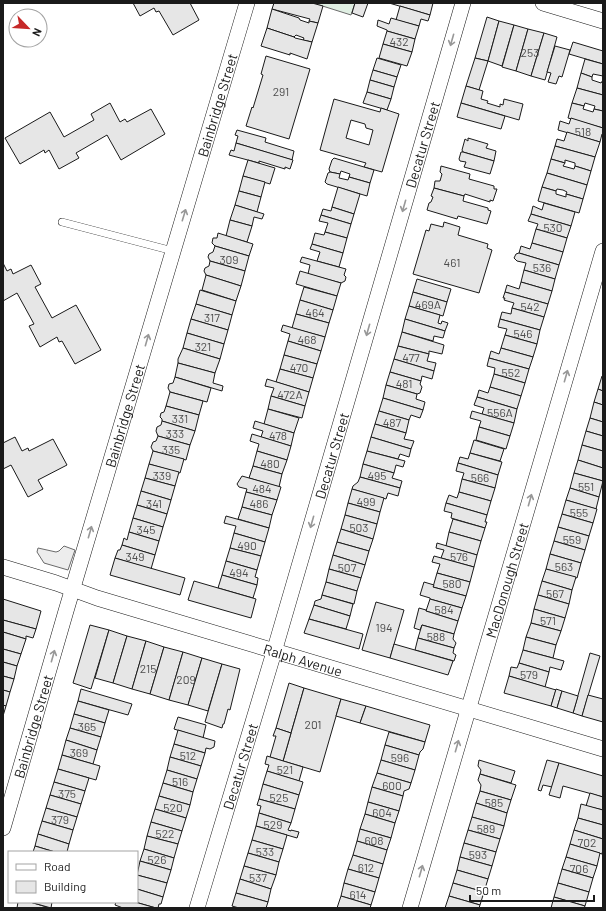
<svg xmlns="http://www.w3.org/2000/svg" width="606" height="911" viewBox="0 0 606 911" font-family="Barlow,sans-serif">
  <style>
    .green { fill: #e0efe3; stroke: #6a6a6a }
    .parking { fill: #ededed; stroke: #6a6a6a }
    .building { fill: #e6e6e6; stroke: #1a1a1a; fill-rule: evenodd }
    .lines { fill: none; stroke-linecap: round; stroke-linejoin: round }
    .service-casing { stroke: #1a1a1a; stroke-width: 8 }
    .minor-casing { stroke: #1a1a1a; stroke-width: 16 }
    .service { stroke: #fff; stroke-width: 7 }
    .minor { stroke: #fff; stroke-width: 15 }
    .oneway { stroke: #989898 }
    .labels { text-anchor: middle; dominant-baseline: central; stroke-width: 3; stroke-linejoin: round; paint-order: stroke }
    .number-label { font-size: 12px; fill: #4d4d4d }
    .street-label { font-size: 14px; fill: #1a1a1a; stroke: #fff }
  </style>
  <rect width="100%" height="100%" fill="#fff"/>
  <!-- green -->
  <path class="green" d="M313 3H355L351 15Z"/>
  <!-- parking -->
  <path class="parking" d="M64 546 75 550 68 570 44 563 37 552 38 548 56 552 59 551Z"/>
  <!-- building -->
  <g class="building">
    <path d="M133 3H190L199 20 173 35 159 11 156 12 154 8 140 16Z"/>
    <path d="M274 3H312L323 6 318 23 309 21 310 19 272 9Z"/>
    <path d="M355 3H368L363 17 352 13Z"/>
    <path d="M389 3H433L430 15Z"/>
    <path d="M400 6 430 15 428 21 421 19 419 26 396 20Z"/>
    <path d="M272 9 299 18 300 20 309 23V21L318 23 312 42 303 40 304 38 296 35 294 37 267 28Z"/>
    <path d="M487 17 499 21 488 61 475 58Z"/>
    <path d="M391 18 419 26 415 39 387 31V30L377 26 378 20 389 24Z"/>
    <path d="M499 21 514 25 502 66 488 61Z"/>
    <path d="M514 25 528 29 516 71 502 67Z"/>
    <path d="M267 28 294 37 295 38 312 42 307 59 290 53V55L261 46Z"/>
    <path d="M528 29 544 33 531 76 516 71Z"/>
    <path d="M387 31 415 39 412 52 383 44Z"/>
    <path d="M544 33 557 37 545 80 531 76Z"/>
    <path d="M573 42 603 51V64L569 54Z"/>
    <path d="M383 44 412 52 407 66 379 58Z"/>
    <path d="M555 46 570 50 562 77 559 76 556 84 548 82 551 73 547 72Z"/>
    <path d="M266 56 310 69 289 139 246 126 252 107 253 108 263 75 261 74Z"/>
    <path d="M377 58 401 65 397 77 373 70Z"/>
    <path d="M475 58 488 61 479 90 466 86Z"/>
    <path d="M585 59 603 64V76L593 74 592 77 581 73Z"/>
    <path d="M373 70 397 77 394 87 370 80Z"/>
    <path d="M581 73 592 77V80L601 83 603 80V95L577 88Z"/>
    <path d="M370 80 394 87 391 99 367 92Z"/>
    <path d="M466 86 483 91 481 99 488 101 487 103 500 107V104L503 105 504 99 523 104 519 120 461 103Z"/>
    <path d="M577 88 603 95V111L594 109 595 106 585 103 584 106 572 103Z"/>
    <path d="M367 92 391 99 387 110 363 103Z"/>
    <path d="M334 99 380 112 381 108 399 114 382 172 364 167 366 163 320 150ZM351 120 365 124 366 128 373 130 369 145 346 138Z"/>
    <path d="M110 103 120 122 125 119 127 122 151 109 165 134 121 160 107 135 76 153 79 158 59 169 49 150 45 153 44 150 20 164 5 138 50 112 64 137 94 120 91 114Z"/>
    <path d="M461 103 505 116 501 129 457 117Z"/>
    <path d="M572 103 584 106 583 109 593 112 594 109 603 111V128L568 118Z"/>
    <path d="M571 118 603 128V135L602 134 600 142 558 130 560 121 569 124Z"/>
    <path d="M237 130 266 138 265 142 294 151 292 160 236 143 238 136 235 135Z"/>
    <path d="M567 132 600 142 595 157 555 146 557 139 564 141Z"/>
    <path d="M468 138 488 144 486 148 496 151 494 161 463 152 462 150 465 139 468 141Z"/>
    <path d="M236 143 293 160 290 169 285 167V169L259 161V163L229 155 231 150 234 151Z"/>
    <path d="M555 146 595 157 591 171 575 166V163L565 160V163L551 159Z"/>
    <path d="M461 152H463L494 161 490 174 464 167 466 162 460 161 459 159Z"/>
    <path d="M334 158 374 170 370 183 349 177 350 174 341 171 340 174 330 172 329 169 332 160Z"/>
    <path d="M551 159 565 163 563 166 574 169 575 166 591 171 587 185 547 173Z"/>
    <path d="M248 160 275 168 270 184 243 176Z"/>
    <path d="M441 166 470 174 469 179 494 186V189H497L493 201 490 200V202L465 194 464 196 434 188 435 181H440L442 174 440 172Z"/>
    <path d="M330 172 340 174 339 178 348 180 349 177 370 183 367 196 327 184 325 182 328 173Z"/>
    <path d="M547 173 587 185 583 199 566 194 567 192 563 190 557 189 556 191 542 187Z"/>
    <path d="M243 176 265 182 261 197 239 191Z"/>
    <path d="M338 187 360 194 354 214 332 207Z"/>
    <path d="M542 187 556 191V194L566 197V194L583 199 579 213 538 201Z"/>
    <path d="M434 188 464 196 463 201 488 208V210L491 211 487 224 458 216 457 219 427 210 429 203 431 202 433 197 431 196Z"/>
    <path d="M239 191 261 197 257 212 235 205Z"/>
    <path d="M544 203 575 212 571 226 531 214 533 206 542 210Z"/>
    <path d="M235 205 264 214 262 219 254 217 252 226 230 220Z"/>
    <path d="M332 207 354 214 351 224 321 215 323 209 331 211Z"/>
    <path d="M531 214 571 226 567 238 536 229 538 224 528 221Z"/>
    <path d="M321 215 351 224 347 238 325 232 328 223 319 221Z"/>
    <path d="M230 220 252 226 247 242 226 236Z"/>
    <path d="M444 222 460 227 458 235 488 244 487 248 492 250 479 293 413 274 426 230 429 231 431 224 443 227Z"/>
    <path d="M536 229 567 238 563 252 532 243Z"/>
    <path d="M325 232 347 238 343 253 312 244 315 233 324 235Z"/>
    <path d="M218 233 253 244 249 256 215 246 212 243 213 238H217Z"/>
    <path d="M532 243 563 252 559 265 519 253 521 246 530 249Z"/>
    <path d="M312 244 343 253 339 267 317 261 320 252 310 249Z"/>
    <path d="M215 246 249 256 245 271 210 261 208 257 209 254 213 252Z"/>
    <path d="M519 253 559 265 555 279 524 270 526 263 517 261 514 258 516 254Z"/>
    <path d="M302 257 346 269 344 275 346 277 345 281 341 283 308 274 310 265 300 262Z"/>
    <path d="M210 261 245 271 241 286 206 275 204 271 205 268 209 266Z"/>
    <path d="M3 263 7 271 11 269 13 274 31 265 41 284 35 287 52 318 76 305 101 350 75 364 62 341 59 342 57 337 40 347 29 326 34 324 17 293 3 301Z"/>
    <path d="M524 270 555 279 552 291 521 282Z"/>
    <path d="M300 271 341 283 337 296 296 284Z"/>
    <path d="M206 275 241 286 236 301 202 290Z"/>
    <path d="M417 279 451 289 447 302 413 292Z"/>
    <path d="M521 282 552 291 548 304 505 292 507 285 519 289Z"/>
    <path d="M304 287 337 296 333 310 300 300Z"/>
    <path d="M200 290 236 301 232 315 196 304Z"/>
    <path d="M413 292 447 302 443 316 409 306Z"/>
    <path d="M505 292 548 304 544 317 512 308 514 303 504 300 505 298H503Z"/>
    <path d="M300 300 333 310 329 323 296 314Z"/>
    <path d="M196 304 232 315 228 330 191 319Z"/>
    <path d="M409 306 440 315 438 323 441 324 442 321 448 323 445 331 405 319Z"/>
    <path d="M512 308 544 317 540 330 500 319 502 312 511 314Z"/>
    <path d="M296 314 329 323 325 337 292 328Z"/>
    <path d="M191 319 228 330 224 344 187 333Z"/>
    <path d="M405 319 445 331 443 338 434 336 433 341 402 332Z"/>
    <path d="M500 319 540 330 537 344 505 335 507 329 498 327Z"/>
    <path d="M283 325 325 337 321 351 288 341 290 334 281 331Z"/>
    <path d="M402 332 444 345 442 354 429 351V354L398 346Z"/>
    <path d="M187 333 224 344 220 359 183 348Z"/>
    <path d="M505 335 537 344 533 357 501 348Z"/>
    <path d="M288 341 321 351 317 364 284 355Z"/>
    <path d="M398 346 429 354 427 361 436 363 434 371 394 359Z"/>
    <path d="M183 348 220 359 215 373 178 363V359Z"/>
    <path d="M501 348 533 357 529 369 489 358 491 351 499 354Z"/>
    <path d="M284 355 317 364 313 378 280 369Z"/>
    <path d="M489 358 529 369 525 383 494 374 495 368 487 366Z"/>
    <path d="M394 359 434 371 432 379 422 376 421 381 390 372Z"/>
    <path d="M178 363 215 373 213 383 223 386 222 391 175 377Z"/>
    <path d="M280 369 313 378 309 392 276 382Z"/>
    <path d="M390 372 421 381 420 384 422 387 420 393 417 394 386 385Z"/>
    <path d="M494 374 525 383 521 396 490 387Z"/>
    <path d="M602 376H603V391L598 389Z"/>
    <path d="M175 377 211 388 207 402 170 392 168 388 169 384 173 383Z"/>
    <path d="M267 379 309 392 305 406 271 396 274 388 265 386Z"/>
    <path d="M386 385 417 394 416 399 425 402 423 410 383 398Z"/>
    <path d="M490 387 521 396 517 409 477 397 479 390 488 393Z"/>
    <path d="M598 389 603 391V405L594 402Z"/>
    <path d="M170 392 203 401 199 415 166 406Z"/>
    <path d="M271 396 305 406 302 418 268 409Z"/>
    <path d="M477 397 517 409 514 423 482 414 484 408 474 405Z"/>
    <path d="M383 398 423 410 420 418 411 415 409 420 379 411Z"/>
    <path d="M594 402 603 405V422L590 418Z"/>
    <path d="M166 406 199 415 195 431 162 421V419L160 417 161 413 164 412Z"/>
    <path d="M268 409 299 418 294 433 264 424Z"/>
    <path d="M379 411 409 420 406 433 375 424Z"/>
    <path d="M472 411 514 423 510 436 479 427 481 421 470 418Z"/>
    <path d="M590 418 603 422V436L586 431Z"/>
    <path d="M162 421 195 431 190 445 158 436 156 431 157 427 161 425Z"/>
    <path d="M255 421 294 433 291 446 261 437 263 431 253 428Z"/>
    <path d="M375 424 406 433 404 439 414 441 411 449 371 437Z"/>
    <path d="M479 427 510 436 506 449 476 440Z"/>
    <path d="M586 431 603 436V451L582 445Z"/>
    <path d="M252 434 291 446 287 460 257 451 259 444 250 441Z"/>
    <path d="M158 436 190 445 186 460 153 451 151 447 153 442 156 441Z"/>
    <path d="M15 437 22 451 28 448 29 451 53 439 67 465 38 480 43 489 28 497 11 465 3 469V443Z"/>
    <path d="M371 437 411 449 409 457 400 454 398 459 367 451Z"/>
    <path d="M474 440 504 449 500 461 470 453Z"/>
    <path d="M582 445 603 451V468L578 460Z"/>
    <path d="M153 451 184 459 180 473 149 464Z"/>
    <path d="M257 451 287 460 282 474 253 466Z"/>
    <path d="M367 451 405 461 403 467 396 465 394 473 363 464Z"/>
    <path d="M470 453 502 462 498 475 458 463 460 457 468 459Z"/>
    <path d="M578 460 603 468V481L574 473Z"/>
    <path d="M458 463 498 475 495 488 462 479 464 473 456 471Z"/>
    <path d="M149 464 179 472 175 486 145 478Z"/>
    <path d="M363 464 394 473 392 478 402 481 400 488 360 477Z"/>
    <path d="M253 466 282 474 279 487 249 478Z"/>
    <path d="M574 473 603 481 599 497 570 488Z"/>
    <path d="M242 476 281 487 277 500 246 492 247 489 239 487 237 484Z"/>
    <path d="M360 477 400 488 398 496 388 493 386 499 352 489 353 486 358 482Z"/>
    <path d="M145 478 175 486 171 500 141 491Z"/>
    <path d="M462 479 495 488 491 501 459 492Z"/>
    <path d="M570 488 599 497 596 509 566 500Z"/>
    <path d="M352 489 384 498 380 512 348 503Z"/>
    <path d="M141 491 171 500 167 514 137 505Z"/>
    <path d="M246 492 277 500 272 515 242 507Z"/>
    <path d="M459 492 491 501 487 515 446 503 449 495 457 498Z"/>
    <path d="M566 500 597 509 593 523 562 514Z"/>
    <path d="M348 503 380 512 377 524 345 515Z"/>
    <path d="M446 503 487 515 485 522H487L485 528 451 518 452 513 444 511Z"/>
    <path d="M137 505 167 514 163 527 133 518Z"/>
    <path d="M242 507 272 515 269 528 238 519Z"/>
    <path d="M562 514 593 523 589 536 558 527Z"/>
    <path d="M345 515 377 524 373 539 341 529Z"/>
    <path d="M226 516 269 528 265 542 234 533 236 526 224 523Z"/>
    <path d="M133 518 163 527 159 541 129 532Z"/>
    <path d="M453 519 485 528 481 541 449 532Z"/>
    <path d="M558 527 589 536 585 550 554 541Z"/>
    <path d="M341 529 373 539 369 551 337 542Z"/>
    <path d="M129 532 159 541 155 555 122 545 124 538 127 540Z"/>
    <path d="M449 532 481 541 477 555 446 546Z"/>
    <path d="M234 533 265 542 261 556 230 548Z"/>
    <path d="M554 541 585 550 581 563 550 554Z"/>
    <path d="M337 542 369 551 365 565 333 555Z"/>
    <path d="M437 543 477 555 474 567 441 558 444 550 436 548Z"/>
    <path d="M122 545 155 555 151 569 115 558 118 550H120Z"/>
    <path d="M230 548 261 556 257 570 226 561Z"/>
    <path d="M550 554 581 563 577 578 546 569Z"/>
    <path d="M333 555 365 565 361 578 329 569Z"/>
    <path d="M434 556 474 567 470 582 437 573 440 564 432 562Z"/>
    <path d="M115 558 185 578 180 595 110 575Z"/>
    <path d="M226 561 257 570 255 577 258 578 257 585 222 575Z"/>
    <path d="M329 569 361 578 357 591 326 582Z"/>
    <path d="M546 569 576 577 572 590 542 581Z"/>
    <path d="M437 573 470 582 466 596 433 587Z"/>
    <path d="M222 575 257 585 253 598 218 588Z"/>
    <path d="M194 581 256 599 251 618 188 600Z"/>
    <path d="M542 581 572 590 569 604 538 595Z"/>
    <path d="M326 582 357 591 354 604 322 595Z"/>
    <path d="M424 582 434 585 433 587 466 596 462 608 430 599V598L420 595Z"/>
    <path d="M322 595 353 604 350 616 314 605 315 601 321 599Z"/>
    <path d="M538 595 569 604 565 618 534 609Z"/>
    <path d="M3 599 41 611 36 629 3 620Z"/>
    <path d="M430 599 462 608 458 621 426 611Z"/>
    <path d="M376 602 404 610 390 658 362 650Z"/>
    <path d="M314 605 350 616 346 629 309 619Z"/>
    <path d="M419 608 426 610V611L458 621 454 634 422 625 420 630 414 628Z"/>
    <path d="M534 609 565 618 561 631 531 623Z"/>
    <path d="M309 619 363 634 359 649 304 633Z"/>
    <path d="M3 620 36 629 33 638 26 636V639L3 632Z"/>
    <path d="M531 623 561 631 556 645 526 637Z"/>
    <path d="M90 625 109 630 91 689 73 683Z"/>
    <path d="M422 625 454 634 453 639 456 643 454 648 418 638Z"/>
    <path d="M109 630 127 636 113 683 95 678Z"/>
    <path d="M3 632 26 639 21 654 3 649Z"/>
    <path d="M127 636 146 641 132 689 113 683Z"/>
    <path d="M526 637 556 645 553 658 523 650Z"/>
    <path d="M418 638 454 648 453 653 456 655 454 661 415 650Z"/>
    <path d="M146 641 164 647 150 694 132 689Z"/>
    <path d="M394 644 453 661 448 675 390 658Z"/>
    <path d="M164 647 183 652 169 700 150 694Z"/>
    <path d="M3 649 21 654 17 666 3 662Z"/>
    <path d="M523 650 564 661 561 670 550 667 549 672 519 663Z"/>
    <path d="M183 652 202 658 188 705 169 700Z"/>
    <path d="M590 653 600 656 582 716 573 713Z"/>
    <path d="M202 658 222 664 208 711 188 705Z"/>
    <path d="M3 662 17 666 14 679 3 676Z"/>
    <path d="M519 663 549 672 545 687 509 676 511 667 517 668Z"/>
    <path d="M222 664 240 669 230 710 228 709 224 724H223L222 728 205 722Z"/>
    <path d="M3 676 14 679 10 692 3 690Z"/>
    <path d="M509 676 556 690 551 706 504 693Z"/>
    <path d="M289 683 304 688 291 733 276 728Z"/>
    <path d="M304 688 341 699 320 772 283 761Z"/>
    <path d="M81 689 132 704 128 715 78 701Z"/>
    <path d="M556 689 562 691 557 708 551 706Z"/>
    <path d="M3 690 10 692 6 706 3 705Z"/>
    <path d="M562 691 578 696 573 713 557 708Z"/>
    <path d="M588 695 603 699V722L582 716Z"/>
    <path d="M341 699 366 706 360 723 336 716Z"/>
    <path d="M78 701 109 710 105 723 74 714Z"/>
    <path d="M3 705 6 706 3 716Z"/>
    <path d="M366 706 430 725 425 742 360 723Z"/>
    <path d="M74 714 105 723 101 737 70 728Z"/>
    <path d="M178 717 206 725 203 738 174 729Z"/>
    <path d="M70 728 101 737 97 750 66 740Z"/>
    <path d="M276 728 291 733 283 761 270 757 276 736H273Z"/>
    <path d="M178 730 215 741 214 747 210 749 206 748 205 753 174 744Z"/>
    <path d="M389 732 425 742 423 749 420 752 419 755 385 745Z"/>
    <path d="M66 740 97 750 93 764 62 755Z"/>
    <path d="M174 744 205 753 201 766 170 757Z"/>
    <path d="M385 745 419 755 415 770 381 760Z"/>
    <path d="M62 755 100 766 96 780 58 769Z"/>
    <path d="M267 756 303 767 299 781 267 771 269 765 265 764Z"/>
    <path d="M170 757 201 766 197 779 167 770Z"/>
    <path d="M381 760 415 770 411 783 377 773Z"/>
    <path d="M479 760 515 771 511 783 480 774 481 770 478 766Z"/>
    <path d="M547 760 559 763 552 787 543 785 541 791 538 790Z"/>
    <path d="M559 763 603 776V797L563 786 560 798 549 795Z"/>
    <path d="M58 769 89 778 85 791 54 782Z"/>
    <path d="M167 770 197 779 193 792 163 783Z"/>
    <path d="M267 771 303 782 299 795 263 784Z"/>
    <path d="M377 773 411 783 409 789 404 791 403 796 372 787Z"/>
    <path d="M480 774 516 785 511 800 480 791 481 785 478 780Z"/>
    <path d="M54 782 85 791 81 804 50 795Z"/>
    <path d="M163 783 193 792 190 805 159 796Z"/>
    <path d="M263 784 299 795 295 809 259 799Z"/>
    <path d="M372 787 403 796 399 811 368 802Z"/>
    <path d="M480 791 511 800 507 813 476 803Z"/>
    <path d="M590 793 603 797V810L586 806Z"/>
    <path d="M50 795 81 804 77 817 46 808Z"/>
    <path d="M159 796 190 805 186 818 155 809Z"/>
    <path d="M259 799 295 809 291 823 259 813 261 806 257 805Z"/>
    <path d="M368 802 399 811 395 823 365 814Z"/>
    <path d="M476 803 507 813 504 826 472 817Z"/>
    <path d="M581 804 603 810V825L578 818Z"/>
    <path d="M46 808 77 817 73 830 42 821Z"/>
    <path d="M155 809 186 818 182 831 151 822Z"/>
    <path d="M259 813 291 823 288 830 291 831V830L299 832 297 838 256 826Z"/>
    <path d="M365 814 395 823 391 838 360 829Z"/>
    <path d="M472 817 504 826 500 839 468 830Z"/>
    <path d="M578 818 603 825V839L574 830Z"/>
    <path d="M42 821 73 830 69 844 38 834Z"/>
    <path d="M151 822 182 831 178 844 147 836Z"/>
    <path d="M256 826 287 835 283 849 252 840Z"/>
    <path d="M360 829 391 838 387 850 357 841Z"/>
    <path d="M468 830 500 839 496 852 464 843Z"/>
    <path d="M574 830 603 839V849L602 854 570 844Z"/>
    <path d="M38 834 69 844 67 852H55L35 846Z"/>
    <path d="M147 836 178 844 174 858 144 849Z"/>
    <path d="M252 840 283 849 279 862 248 853Z"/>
    <path d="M357 841 387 850 383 864 353 855Z"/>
    <path d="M464 843 496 852 492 866 460 857Z"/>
    <path d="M570 844 600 853 597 866 566 857Z"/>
    <path d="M35 846 55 852H33Z"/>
    <path d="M144 849 174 858 171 870 140 861Z"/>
    <path d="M248 853 279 862 276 875 244 866Z"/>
    <path d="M353 855 383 864 379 878 348 869Z"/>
    <path d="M460 857 492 866 488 879 457 870Z"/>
    <path d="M566 857 597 866 593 878 562 869Z"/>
    <path d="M140 861 171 870 167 883 137 875Z"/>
    <path d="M244 866 276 875 271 889 240 879Z"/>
    <path d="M348 869 379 878 375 892 344 883Z"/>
    <path d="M562 869 593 878 589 892 558 883Z"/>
    <path d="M457 870 488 879 484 892 453 883Z"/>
    <path d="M137 875 167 883 163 897 137 889Z"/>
    <path d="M240 879 271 889 268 902 236 893Z"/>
    <path d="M344 883 375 892 371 905 341 896Z"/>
    <path d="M453 883 484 892 480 905 449 896Z"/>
    <path d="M558 883 589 892 585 906 554 897Z"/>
    <path d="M137 889 163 897 161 904H159L158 908H156L135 902H137Z"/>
    <path d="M236 893 268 902 266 908H239L232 906Z"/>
    <path d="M341 896 371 905 370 908H337Z"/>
    <path d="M449 896 480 905 479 908H445Z"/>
    <path d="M554 897 585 906 584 908H551Z"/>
    <path d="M18 902H30L50 908H17Z"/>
    <path d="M30 902H52L51 908Z"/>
    <path d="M116 902H135L156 908H123L115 905Z"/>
  </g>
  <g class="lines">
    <defs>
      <path id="service" d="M62 222 173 251"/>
      <g id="minor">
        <path d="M543 3 603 21"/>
        <path id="s1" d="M3 567 56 583 97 598 603 749"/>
        <path id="s2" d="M3 828 66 611 247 3"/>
        <path id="s3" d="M197 908 274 652 463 3"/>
        <path id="s4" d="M410 908 603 251"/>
      </g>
    </defs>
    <!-- service casing -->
    <use href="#service" class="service-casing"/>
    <!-- minor casing -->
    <use href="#minor" class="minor-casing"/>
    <!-- service -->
    <use href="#service" class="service"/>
    <!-- minor -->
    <use href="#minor" class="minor"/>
  </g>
  <!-- one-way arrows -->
  <defs><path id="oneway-shaft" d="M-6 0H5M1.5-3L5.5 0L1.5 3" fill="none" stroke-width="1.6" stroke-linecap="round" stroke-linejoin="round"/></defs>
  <g class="oneway">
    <use href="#oneway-shaft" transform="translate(452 40) rotate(106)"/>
    <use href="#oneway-shaft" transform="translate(404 206) rotate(106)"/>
    <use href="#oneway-shaft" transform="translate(184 215) rotate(-73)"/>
    <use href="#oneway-shaft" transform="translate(368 330) rotate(106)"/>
    <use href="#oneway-shaft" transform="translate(147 340) rotate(-74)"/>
    <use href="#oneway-shaft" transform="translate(566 376) rotate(-74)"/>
    <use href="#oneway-shaft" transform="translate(530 500) rotate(-74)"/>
    <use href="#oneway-shaft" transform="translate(312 522) rotate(106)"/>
    <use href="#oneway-shaft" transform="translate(90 532) rotate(-74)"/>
    <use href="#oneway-shaft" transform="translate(53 656) rotate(-74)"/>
    <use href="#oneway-shaft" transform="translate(457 746) rotate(-74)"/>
    <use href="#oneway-shaft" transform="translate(421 871) rotate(-74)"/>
  </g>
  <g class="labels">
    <!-- number labels -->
    <g class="number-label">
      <text x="399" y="41">432</text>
      <text x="530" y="52">253</text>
      <text x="281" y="91">291</text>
      <text x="583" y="131">518</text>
      <text x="553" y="227">530</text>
      <text x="229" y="259">309</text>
      <text x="452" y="262">461</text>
      <text x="542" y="267">536</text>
      <text x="428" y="304">469A</text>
      <text x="530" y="306">542</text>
      <text x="315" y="312">464</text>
      <text x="212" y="317">317</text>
      <text x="523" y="333">546</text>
      <text x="307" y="339">468</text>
      <text x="203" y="346">321</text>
      <text x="411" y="357">477</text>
      <text x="299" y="367">470</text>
      <text x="511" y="372">552</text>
      <text x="404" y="383">481</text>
      <text x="290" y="394">472A</text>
      <text x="500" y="412">556A</text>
      <text x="180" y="418">331</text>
      <text x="392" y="422">487</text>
      <text x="175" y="433">333</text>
      <text x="278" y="435">478</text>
      <text x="171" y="449">335</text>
      <text x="270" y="463">480</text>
      <text x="162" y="475">339</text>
      <text x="377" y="475">495</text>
      <text x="480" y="477">566</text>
      <text x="586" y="486">551</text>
      <text x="262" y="488">484</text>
      <text x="366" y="501">499</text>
      <text x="154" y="503">341</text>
      <text x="259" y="503">486</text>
      <text x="579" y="512">555</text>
      <text x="359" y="527">503</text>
      <text x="146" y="529">345</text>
      <text x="572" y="539">559</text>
      <text x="247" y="545">490</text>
      <text x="135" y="556">349</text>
      <text x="459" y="556">576</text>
      <text x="564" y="566">563</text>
      <text x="347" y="567">507</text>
      <text x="239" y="572">494</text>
      <text x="452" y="583">580</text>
      <text x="555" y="593">567</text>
      <text x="444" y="609">584</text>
      <text x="548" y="620">571</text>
      <text x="384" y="627">194</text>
      <text x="436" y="636">588</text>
      <text x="148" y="668">215</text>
      <text x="529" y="674">579</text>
      <text x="186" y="679">209</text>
      <text x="313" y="724">201</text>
      <text x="87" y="726">365</text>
      <text x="79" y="752">369</text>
      <text x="188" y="755">512</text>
      <text x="400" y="757">596</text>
      <text x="285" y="769">521</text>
      <text x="180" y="781">516</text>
      <text x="392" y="785">600</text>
      <text x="67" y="793">375</text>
      <text x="279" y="797">525</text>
      <text x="494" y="802">585</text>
      <text x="173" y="807">520</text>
      <text x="382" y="812">604</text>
      <text x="60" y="819">379</text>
      <text x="273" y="824">529</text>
      <text x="486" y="828">589</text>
      <text x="165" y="833">522</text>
      <text x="374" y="840">608</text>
      <text x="587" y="842">702</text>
      <text x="265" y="851">533</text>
      <text x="478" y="854">593</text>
      <text x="157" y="859">526</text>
      <text x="366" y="867">612</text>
      <text x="579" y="868">706</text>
      <text x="258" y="877">537</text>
      <text x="358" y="894">614</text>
    </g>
    <!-- street labels -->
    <g class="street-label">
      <text stroke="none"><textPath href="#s2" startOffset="754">Bainbridge Street</textPath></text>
      <text stroke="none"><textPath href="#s3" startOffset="796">Decatur Street</textPath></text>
      <text stroke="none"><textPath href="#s2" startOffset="430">Bainbridge Street</textPath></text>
      <text stroke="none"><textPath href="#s3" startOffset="472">Decatur Street</textPath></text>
      <text stroke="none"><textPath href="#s4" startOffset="342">MacDonough Street</textPath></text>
      <text stroke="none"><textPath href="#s1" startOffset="314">Ralph Avenue</textPath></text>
      <text stroke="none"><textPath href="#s2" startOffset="106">Bainbridge Street</textPath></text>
      <text stroke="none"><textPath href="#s3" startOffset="148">Decatur Street</textPath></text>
    </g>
  </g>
  <!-- border -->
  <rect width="606" height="911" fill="none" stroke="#1a1a1a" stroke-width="8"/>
  <!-- legend -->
  <rect x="8" y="851" width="130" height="52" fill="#ffffff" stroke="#a3a3a3"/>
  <rect x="16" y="864" width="20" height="6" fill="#ffffff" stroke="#a3a3a3"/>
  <text x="44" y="871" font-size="12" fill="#1a1a1a">Road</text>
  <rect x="16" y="881" width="20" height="12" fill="#e6e6e6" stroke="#a3a3a3"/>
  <text x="44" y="891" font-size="12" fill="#1a1a1a">Building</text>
  <!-- north arrow -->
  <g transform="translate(28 28) rotate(115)"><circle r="19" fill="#ffffff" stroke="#a3a3a3"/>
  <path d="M0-3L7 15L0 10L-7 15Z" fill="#c62828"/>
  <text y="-6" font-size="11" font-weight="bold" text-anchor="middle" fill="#1a1a1a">N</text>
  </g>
  <!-- scale -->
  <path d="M470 895v6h124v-6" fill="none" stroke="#1a1a1a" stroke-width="2"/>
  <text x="476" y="895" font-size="12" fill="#1a1a1a" stroke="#ffffff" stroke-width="3" paint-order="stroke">50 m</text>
</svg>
